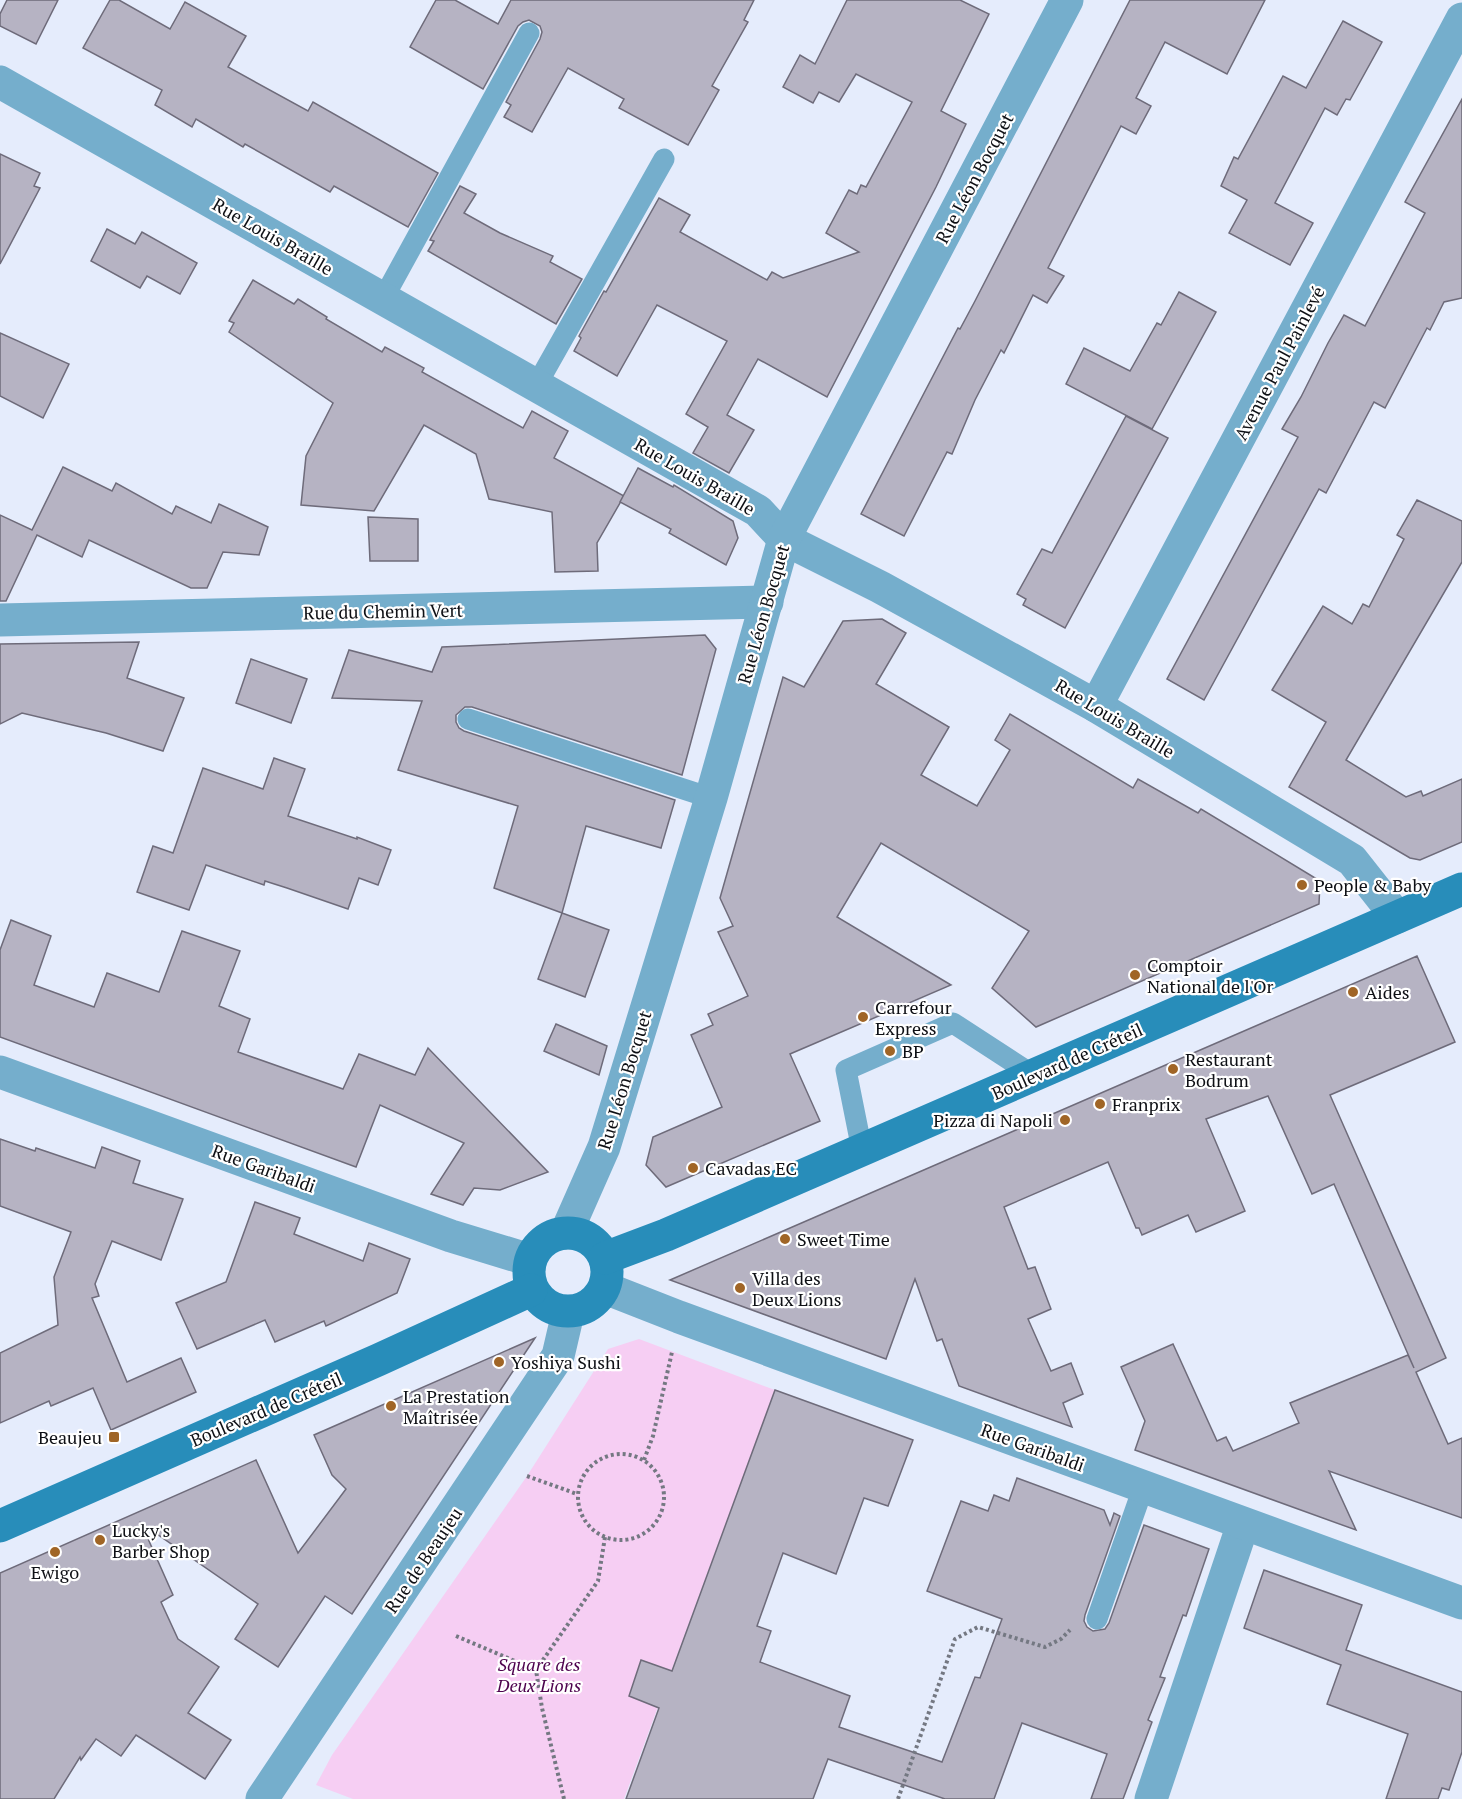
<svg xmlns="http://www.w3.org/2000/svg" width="1462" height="1799" viewBox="0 0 1462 1799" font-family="'PT Serif',serif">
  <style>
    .green { fill: #f6cef3 }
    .building { fill: #b6b3c3; stroke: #6e6b7a; stroke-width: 1.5 }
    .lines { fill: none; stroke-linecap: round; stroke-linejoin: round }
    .path { stroke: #747882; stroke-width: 4; stroke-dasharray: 3 3; stroke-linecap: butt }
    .service { stroke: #75aecc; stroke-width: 21 }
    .minor { stroke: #75aecc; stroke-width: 33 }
    .tertiary { stroke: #75aecc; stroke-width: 33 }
    .secondary { stroke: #288dba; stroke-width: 33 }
    .poi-dot { fill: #a06526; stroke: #fff; stroke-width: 2 }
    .labels { text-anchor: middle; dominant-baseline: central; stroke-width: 4.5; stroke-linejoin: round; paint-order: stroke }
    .street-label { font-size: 18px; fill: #0e1015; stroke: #fff }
    .poi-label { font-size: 18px; fill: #0e1015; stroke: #fff; text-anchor: start }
    .park-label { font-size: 18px; font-style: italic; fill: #4d024e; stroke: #fff }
  </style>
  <rect width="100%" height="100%" fill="#e5ecfc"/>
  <!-- green -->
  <path class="green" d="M639 1339 775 1390 624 1799H353L316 1785 332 1755 527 1476 608 1349Z"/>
  <!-- building -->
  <g class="building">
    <path d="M7 0H58L36 44 0 26V14Z"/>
    <path d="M110 0H119L170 29 185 2 246 36 228 67 308 111 313 102 438 173 408 227 334 186 330 192 245 144 243 147 196 119 192 127 155 105 162 90 83 48Z"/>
    <path d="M436 0H455L498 24 511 0H754L744 20 748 22 712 86 719 90 688 145 619 108 624 99 568 68 532 132 504 117 511 105 506 102 540 39 542 32 540 26 529 20 523 22 518 26 483 89 410 47Z"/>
    <path d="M847 0H960L989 14 941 111 966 124 936 187 827 397 758 359 727 415 754 430 729 473 693 453 708 427 686 414 727 341 657 305 617 376 574 351 581 338 579 336 604 291 606 292 659 198 690 215 680 232 767 280 772 272 783 278 859 252 826 233 849 190 857 194 861 185 866 187 912 102 856 74 839 102 819 92 813 103 783 87 800 55 815 64Z"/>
    <path d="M1130 0H1265L1227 74 1165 42 1136 98 1151 106 1136 134 1121 126 1048 268 1064 276 1047 303 1033 295 1004 353 1001 350 975 400 952 454 947 452 904 536 861 514 958 328 960 329 975 301Z"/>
    <path d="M1343 21 1382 42 1350 100 1346 99 1337 115 1325 108 1275 203 1313 223 1290 265 1229 233 1247 200 1221 186 1234 157 1238 159 1283 76 1306 88Z"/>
    <path d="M1462 99V298L1444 302 1430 330 1427 328 1385 408 1374 402 1326 493 1319 489 1204 700 1167 679 1298 437 1282 429 1301 397 1328 343 1344 315 1365 326 1425 213 1405 202Z"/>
    <path d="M0 154 40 173 34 186 40 188 0 264Z"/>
    <path d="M460 186 476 194 464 213 500 233 553 256 550 262 582 279 556 324 428 251 434 241 430 240Z"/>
    <path d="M107 229 135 244 142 232 197 263 180 294 147 276 140 288 91 261Z"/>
    <path d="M253 280 294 304 298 299 327 317 326 319 382 352 385 347 424 368 422 372 523 428 532 411 568 431 554 458 624 496 597 543 598 571 555 572 552 512 489 499 476 454 424 425 374 511 301 505 306 456 333 403 229 332 234 323 229 321Z"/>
    <path d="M1179 292 1216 312 1152 429 1066 384 1084 348 1130 371 1157 323 1161 325Z"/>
    <path d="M0 333 69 364 43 418 0 396Z"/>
    <path d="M1126 416 1168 438 1065 628 1023 605 1026 599 1017 594 1042 549 1052 553Z"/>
    <path d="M63 467 112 491 116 483 172 514 176 506 211 523 219 504 268 527 259 555 223 552 207 588H191L89 540 82 557 37 535 6 601H0V515L32 530Z"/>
    <path d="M638 468 673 487 674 485 733 521 738 538 726 565 669 533 671 529 620 502Z"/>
    <path d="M1417 500 1462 521V562L1346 760 1406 797 1421 791 1423 796 1462 779V842L1420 860 1410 858 1289 787 1326 722 1272 690 1323 606 1352 624 1363 604 1369 607 1404 539 1397 535Z"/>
    <path d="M368 517 418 519V561H370Z"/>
    <path d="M882 619 906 633 876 684 949 727 921 775 977 806 1010 750 995 740 1010 714 1133 788 1138 779 1198 813 1201 809 1320 881 1319 904 1036 1027 992 988 1029 931 881 843 837 917 951 985 790 1054 820 1121 666 1187 646 1165 653 1137 722 1107 691 1035 713 1025 708 1014 748 996 718 932 733 926 720 898 783 677 804 687 843 621Z"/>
    <path d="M705 635 716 649 682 775 472 707H465L456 715V722L459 728 464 731 675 800 661 848 586 826 562 913 494 888 518 806 398 770 422 701 332 698 349 650 432 672 442 647Z"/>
    <path d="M139 642 127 678 184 698 163 751 106 733 22 713 0 724V644Z"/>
    <path d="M251 659 307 679 291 723 236 703Z"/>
    <path d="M274 758 305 769 288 816 357 839V837L391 850 378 885 359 878 348 909 287 888 265 881 264 885 206 865 189 910 137 892 153 846 173 853 203 768 263 789Z"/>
    <path d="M562 913 609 930 585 997 538 979Z"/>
    <path d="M11 920 51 936 34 985 94 1007 107 973 159 992 182 931 240 951 219 1006 250 1019 238 1052 343 1089 359 1054 415 1075 428 1048 548 1172 500 1190 474 1188 463 1205 431 1194 464 1143 380 1105 356 1167 0 1037V950Z"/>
    <path d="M1417 956 1455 1042 1330 1095 1446 1358 1416 1372 1448 1444 1462 1438V1518L1329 1471 1356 1530 1135 1450 1145 1421 1121 1367 1173 1344 1217 1441 1226 1437 1233 1451 1299 1423 1290 1403 1408 1355 1414 1368 1334 1184 1312 1194 1268 1096 1206 1119 1245 1211 1196 1232 1188 1215 1142 1235 1139 1228H1136L1108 1162 1004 1207 1028 1269 1035 1267 1051 1309 1028 1319 1051 1371 1071 1363 1083 1394 1063 1403 1072 1427 959 1386 942 1339 937 1341 915 1279 886 1359 670 1280Z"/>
    <path d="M556 1024 607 1046 599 1075 544 1051Z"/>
    <path d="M0 1139 35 1151 36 1148 95 1168 102 1147 140 1161 133 1183 183 1199 161 1260 112 1241 95 1284 99 1296 92 1298 127 1382 181 1358 196 1392 111 1430 93 1388 51 1406 49 1401 0 1423V1353L58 1325 54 1277 71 1232 0 1206Z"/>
    <path d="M255 1202 300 1218 294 1234 363 1261 369 1243 410 1259 397 1293 326 1326 324 1321 275 1342 265 1320 197 1349 176 1303 226 1282Z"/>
    <path d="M535 1338 352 1614 325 1596 278 1667 235 1639 258 1604 141 1523 173 1595 161 1602 178 1639 219 1667 188 1713 231 1740 205 1779 136 1735 121 1756 96 1739 81 1760 80 1757 54 1799H0V1573L256 1460 298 1553 346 1489 332 1475 314 1435Z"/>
    <path d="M775 1390 913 1440 888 1506 864 1498 836 1574 783 1553 757 1626 771 1631 760 1662 850 1696 839 1727 942 1762 975 1677 980 1678 1002 1619 927 1591 961 1501 988 1511 994 1495 1009 1501 1017 1478 1104 1510 1110 1525 1114 1513 1120 1516 1085 1615 1084 1621 1087 1627 1093 1631 1105 1629 1109 1623 1144 1525 1209 1549 1186 1616 1183 1615 1160 1677 1165 1678 1148 1720 1152 1722 1123 1799H1091L1107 1754 1022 1723 994 1799H945L828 1759 813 1799H626L659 1708 629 1696 641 1660 672 1671Z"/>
    <path d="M1264 1570 1362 1605 1346 1650 1462 1692V1752L1449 1790 1442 1788 1438 1799H1386L1408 1734 1327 1704 1341 1665 1244 1628Z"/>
  </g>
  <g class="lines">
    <!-- path -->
    <g class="path">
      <circle cx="621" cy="1497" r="43"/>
      <path d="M644 1460 653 1436 672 1352"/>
      <path d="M527 1476 577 1494"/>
      <path d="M456 1636 536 1670"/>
      <path d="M564 1799 542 1708 536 1670 598 1581 605 1537"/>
      <path d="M898 1799 955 1639 978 1627 1045 1647 1061 1639 1070 1630"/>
    </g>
    <!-- service -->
    <g class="service">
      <path d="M383 299 529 33"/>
      <path d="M536 386 664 159"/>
      <path d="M468 719 711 798"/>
      <path d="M862 1150 846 1070 953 1023 1033 1075"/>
      <path d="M1097 1619 1143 1488"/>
    </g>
    <!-- minor -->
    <g class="minor">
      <path d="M0 82 758 511 784 539 880 587 1096 706 1352 860 1397 917"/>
      <path d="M0 620 767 602"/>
      <path d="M1096 706 1462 19"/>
      <path d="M0 1072 451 1236 530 1260"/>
      <path d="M566 1233 604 1147 711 798 784 539 1067 0"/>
      <path d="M262 1799 558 1356 568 1313"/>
      <path d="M1151 1799 1243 1524"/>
    </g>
    <!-- tertiary -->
    <path class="tertiary" d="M605 1288 679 1317 1462 1603"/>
    <!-- secondary -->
    <g class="secondary">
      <circle cx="568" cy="1272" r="39"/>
      <path d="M605 1258 666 1235 1462 889"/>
      <path d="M0 1526 378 1360 531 1290"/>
    </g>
  </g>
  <!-- markers -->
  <g class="poi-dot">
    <circle cx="1302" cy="885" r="6"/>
    <circle cx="1135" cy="975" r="6"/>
    <circle cx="1353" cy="992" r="6"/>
    <circle cx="863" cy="1017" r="6"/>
    <circle cx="890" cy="1051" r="6"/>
    <circle cx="1173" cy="1069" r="6"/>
    <circle cx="1100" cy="1104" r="6"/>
    <circle cx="1065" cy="1120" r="6"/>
    <circle cx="693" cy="1168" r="6"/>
    <circle cx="785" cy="1239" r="6"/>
    <circle cx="740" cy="1288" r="6"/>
    <circle cx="499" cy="1362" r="6"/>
    <circle cx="391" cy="1406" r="6"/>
    <rect x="108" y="1431" width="12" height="12" rx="3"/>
    <circle cx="100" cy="1540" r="6"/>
    <circle cx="55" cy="1552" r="6"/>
  </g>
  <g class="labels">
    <!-- street labels -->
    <g class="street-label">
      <text transform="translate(974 178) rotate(-62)">Rue Léon Bocquet</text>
      <text transform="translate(273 236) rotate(30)">Rue Louis Braille</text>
      <text transform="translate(1279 363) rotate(-62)">Avenue Paul Painlevé</text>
      <text transform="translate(695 476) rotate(30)">Rue Louis Braille</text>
      <text transform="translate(383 611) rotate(-1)">Rue du Chemin Vert</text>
      <text transform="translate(763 614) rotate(-74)">Rue Léon Bocquet</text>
      <text transform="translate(1115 718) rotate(31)">Rue Louis Braille</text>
      <text transform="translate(1067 1061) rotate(-24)">Boulevard de Créteil</text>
      <text transform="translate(624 1080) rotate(-73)">Rue Léon Bocquet</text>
      <text transform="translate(264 1168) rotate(20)">Rue Garibaldi</text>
      <text transform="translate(266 1409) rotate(-23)">Boulevard de Créteil</text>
      <text transform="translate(1033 1447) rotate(20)">Rue Garibaldi</text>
      <text transform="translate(423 1560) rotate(-56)">Rue de Beaujeu</text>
    </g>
    <!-- poi labels -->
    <g class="poi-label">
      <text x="1314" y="885">People &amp; Baby</text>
      <text x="1147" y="965">Comptoir<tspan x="1147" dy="21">National de l'Or</tspan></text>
      <text x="1365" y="992">Aides</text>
      <text x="875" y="1007">Carrefour<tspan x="875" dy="21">Express</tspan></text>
      <text x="902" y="1051">BP</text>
      <text x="1185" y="1059">Restaurant<tspan x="1185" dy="21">Bodrum</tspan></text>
      <text x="1112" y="1104">Franprix</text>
      <text x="1053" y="1120" text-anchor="end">Pizza di Napoli</text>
      <text x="705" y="1168">Cavadas EC</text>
      <text x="797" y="1239">Sweet Time</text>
      <text x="752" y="1278">Villa des<tspan x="752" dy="21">Deux Lions</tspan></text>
      <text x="511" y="1362">Yoshiya Sushi</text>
      <text x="403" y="1396">La Prestation<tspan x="403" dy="21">Maîtrisée</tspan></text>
      <text x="102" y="1437" text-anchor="end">Beaujeu</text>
      <text x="112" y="1530">Lucky's<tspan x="112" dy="21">Barber Shop</tspan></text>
      <text x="55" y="1572" text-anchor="middle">Ewigo</text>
    </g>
    <!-- park labels -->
    <g class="park-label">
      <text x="539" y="1664">Square des<tspan x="539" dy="21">Deux Lions</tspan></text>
    </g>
  </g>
</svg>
